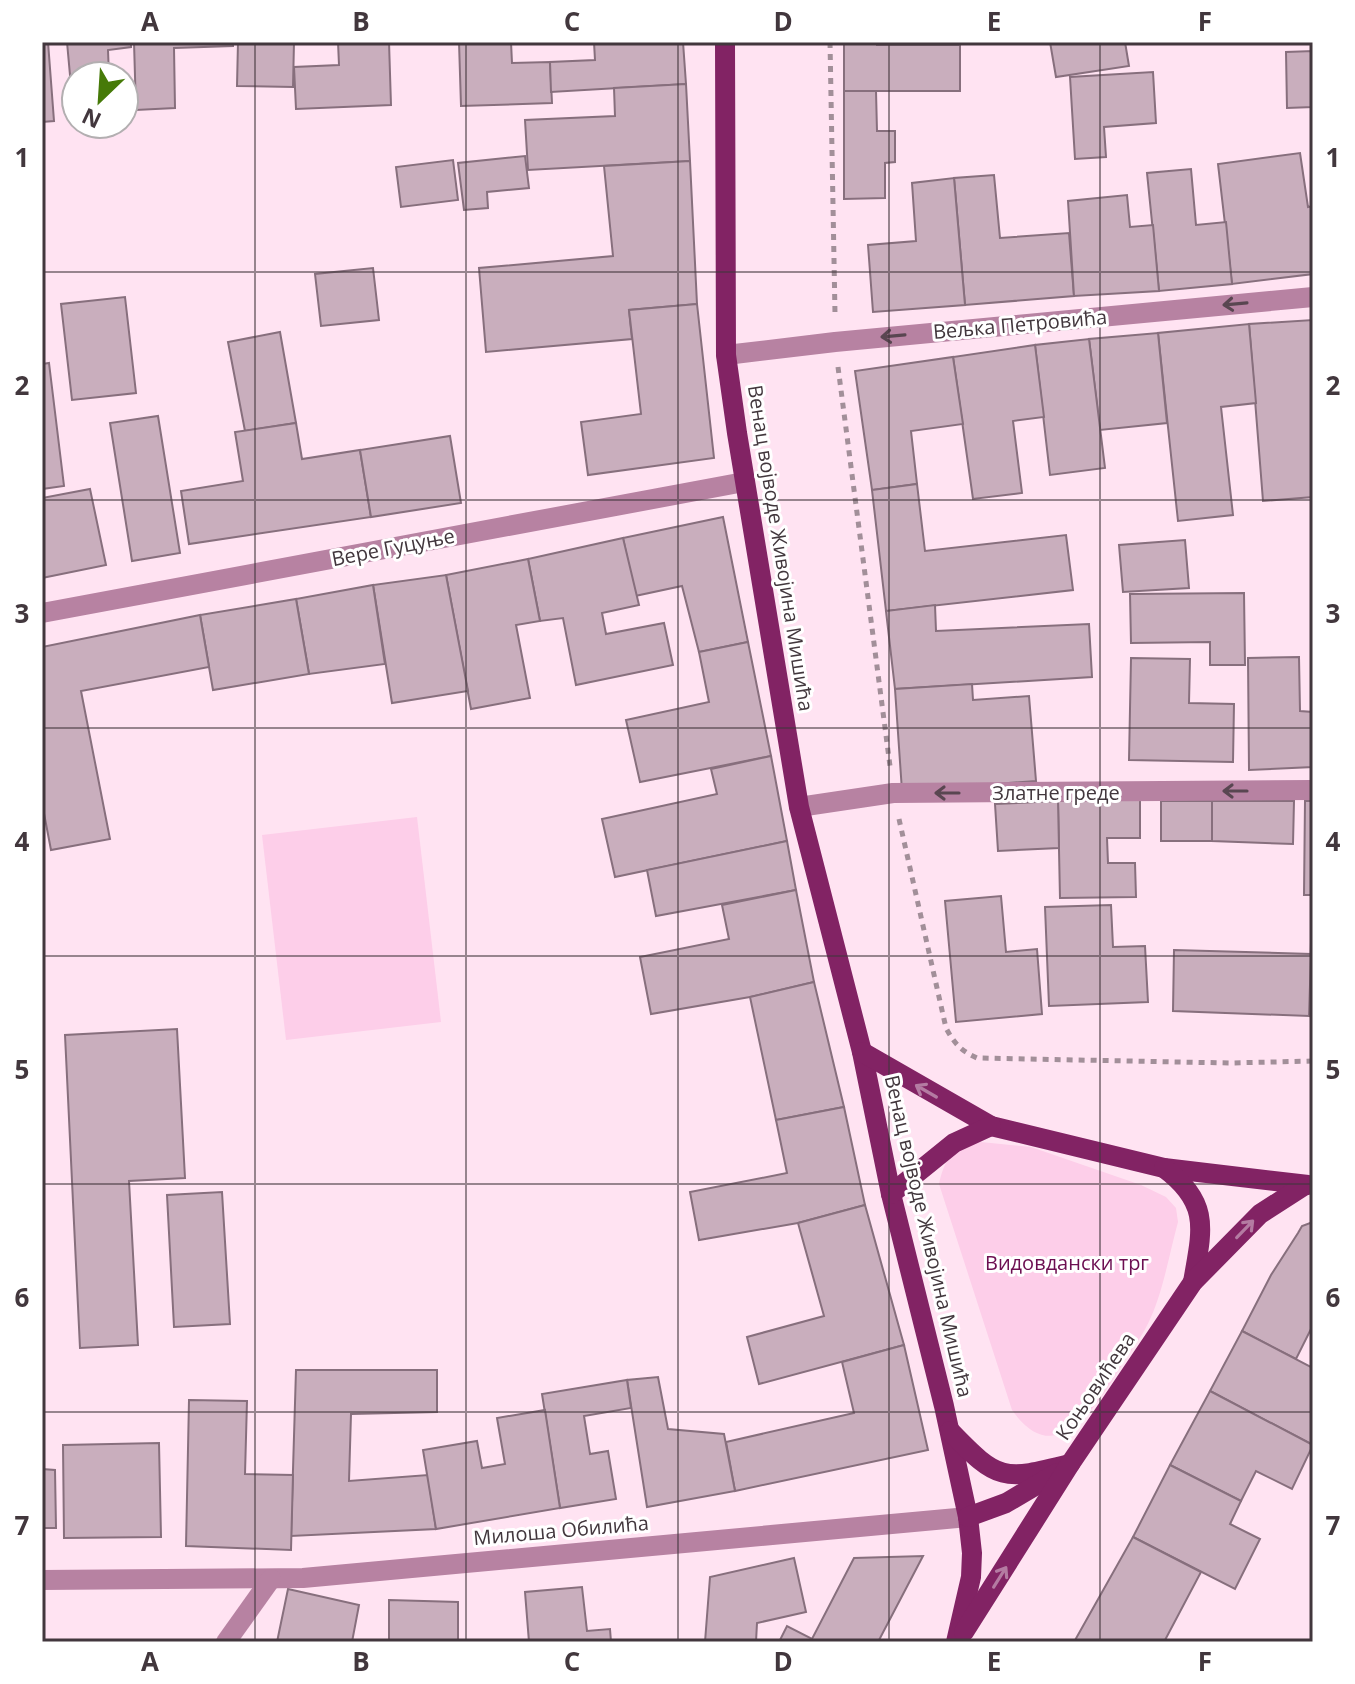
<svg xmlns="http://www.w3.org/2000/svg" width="1355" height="1684" viewBox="0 0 1355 1684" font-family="'Open Sans',sans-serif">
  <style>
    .green { fill: #fdcee9 }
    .building { fill: #c9aebd; stroke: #876f7d; stroke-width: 2 }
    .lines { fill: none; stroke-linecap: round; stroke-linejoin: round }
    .path { stroke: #a28f99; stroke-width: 5; stroke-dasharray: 6 6; stroke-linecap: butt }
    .minor { stroke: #b782a2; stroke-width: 20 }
    .major { stroke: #822364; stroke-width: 20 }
    .oneway { stroke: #594651 }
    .oneway2 { stroke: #b47ba2 }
    .grid { fill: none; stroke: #42373d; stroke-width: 2; stroke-opacity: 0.55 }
    .labels { text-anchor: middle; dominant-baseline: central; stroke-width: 6; stroke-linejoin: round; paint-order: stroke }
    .street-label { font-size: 20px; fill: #42373d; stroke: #fff }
    .park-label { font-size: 20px; fill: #6c0e51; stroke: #fff }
    .neatline { fill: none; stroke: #42373d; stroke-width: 3 }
    .grid-label { font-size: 26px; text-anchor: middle; font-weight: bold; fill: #42373d }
  </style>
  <rect width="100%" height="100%" fill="#ffe3f2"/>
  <!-- green -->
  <g class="green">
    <path d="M417 817 441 1022 286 1040 262 835Z"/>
    <path d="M971 1141 1031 1147 1141 1185 1166 1197 1176 1208 1178 1222C1170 1251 1163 1291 1151 1317 1144 1334 1132 1349 1122 1365 1097 1406 1056 1473 1012 1410L939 1184C944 1162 950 1151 971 1141Z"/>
  </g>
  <!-- building -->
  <g class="building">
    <path d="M42 42H48L54 121 42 122Z"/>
    <path d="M67 42H131V47L108 50 109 76H76V85L71 86Z"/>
    <path d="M134 42H233V46L174 48 175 108 136 110Z"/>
    <path d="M238 42H294L293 87 237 86Z"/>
    <path d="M338 42H389L391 105 296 109 294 67 339 65Z"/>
    <path d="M459 42H511L512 63 550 62 552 103 461 106Z"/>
    <path d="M594 42H683L686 84 551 92 550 62 595 60Z"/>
    <path d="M844 42H877V45H960V91H844Z"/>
    <path d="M1050 42H1125L1129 66 1056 77Z"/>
    <path d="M1313 51V107L1287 108 1286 52Z"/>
    <path d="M1153 72 1156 123 1104 127 1106 157 1075 159 1070 77Z"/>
    <path d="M686 84 690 161 528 170 525 120 615 116 614 88Z"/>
    <path d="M844 91H876L877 131H895V162L885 163V198L844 199Z"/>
    <path d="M1300 153 1308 207 1313 206V274L1232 284 1218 164Z"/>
    <path d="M525 156 529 188 487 192 488 208 464 210 458 163Z"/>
    <path d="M453 160 458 200 401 207 396 167Z"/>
    <path d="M690 161 697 304 629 310 632 339 486 352 479 268 613 256 604 166Z"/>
    <path d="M1191 169 1196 225 1226 222 1232 284 1159 291 1147 173Z"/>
    <path d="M994 175 1000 238 1069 233 1074 296 965 305 954 178Z"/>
    <path d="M954 178 965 305 873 312 868 245 916 241 912 183Z"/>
    <path d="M1127 195 1130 227 1153 225 1159 291 1074 296 1068 201Z"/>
    <path d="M373 268 379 320 321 326 315 274Z"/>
    <path d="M125 297 136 393 72 400 61 304Z"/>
    <path d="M697 304 714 458 588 475 581 422 641 414 629 310Z"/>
    <path d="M1313 320V497L1263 501 1249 324Z"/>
    <path d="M1249 324 1256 403 1221 407 1233 515 1178 521 1158 333Z"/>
    <path d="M280 332 296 423 245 431 228 342Z"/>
    <path d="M1158 333 1167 423 1100 430 1089 339Z"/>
    <path d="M1089 339 1105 468 1050 475 1035 345Z"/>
    <path d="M1035 345 1044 417 1013 421 1022 493 973 499 953 357Z"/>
    <path d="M953 357 963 424 911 431 917 484 872 490 855 371Z"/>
    <path d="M49 363 64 486 42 489V364Z"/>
    <path d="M158 416 180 553 132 561 110 423Z"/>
    <path d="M296 423 302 459 360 450 371 517 189 544 181 491 243 481 235 432Z"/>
    <path d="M450 436 461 503 371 517 360 450Z"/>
    <path d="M917 484 925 551 1066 535 1073 590 886 611 872 490Z"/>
    <path d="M90 489 106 565 42 578V498Z"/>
    <path d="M723 517 748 642 699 652 682 586 635 596 623 538Z"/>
    <path d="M623 538 639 605 602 613 606 634 664 623 673 665 576 685 563 618 540 621 528 559Z"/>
    <path d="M1185 540 1189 588 1123 592 1119 545Z"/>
    <path d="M528 559 540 621 516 625 530 698 471 709 446 575Z"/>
    <path d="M446 575 468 691 392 703 373 585Z"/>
    <path d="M373 585 385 664 309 674 296 599Z"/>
    <path d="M1244 593 1245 665H1210V642L1131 643 1130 594Z"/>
    <path d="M296 599 309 674 213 690 200 615Z"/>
    <path d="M935 605 936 631 1089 624 1092 677 895 689 886 611Z"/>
    <path d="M200 615 209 667 81 691 110 839 51 850 42 803V647Z"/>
    <path d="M748 642 771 756 640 782 626 720 709 702 699 652Z"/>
    <path d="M1299 657 1300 711 1313 712V767L1249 770 1248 658Z"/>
    <path d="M1131 658 1190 659 1189 703 1234 704 1233 762 1129 760Z"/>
    <path d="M972 684 973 700 1029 696 1036 781 902 791 895 689Z"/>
    <path d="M771 756 787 841 615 877 602 819 717 794 711 769Z"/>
    <path d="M1140 799V838H1107L1108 863H1135L1136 897 1060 898 1058 801Z"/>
    <path d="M1058 801 1059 848 998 851 995 804Z"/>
    <rect x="1161" y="801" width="51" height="40"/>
    <path d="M1212 801H1294L1293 844 1212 841Z"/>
    <path d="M1305 801H1313V895H1304Z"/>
    <path d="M787 841 796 890 656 916 647 870Z"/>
    <path d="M796 890 814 982 750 997 651 1014 640 957 729 939 722 905Z"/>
    <path d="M1001 896 1006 952 1037 949 1042 1014 956 1022 945 901Z"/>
    <path d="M1111 905 1113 947 1145 946 1148 1002 1049 1006 1045 907Z"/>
    <path d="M1312 906H1313V1017L1309 1016Z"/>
    <path d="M1174 950 1311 954 1309 1016 1173 1011Z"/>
    <path d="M814 982 844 1107 776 1120 750 997Z"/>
    <path d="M177 1029 185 1178 129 1181 138 1345 80 1348 65 1035Z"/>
    <path d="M844 1107 865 1205 798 1223 699 1240 690 1192 787 1173 776 1120Z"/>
    <path d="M222 1192 230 1324 174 1327 167 1195Z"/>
    <path d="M865 1205 904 1345 759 1384 747 1337 824 1316 798 1223Z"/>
    <path d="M1313 1222V1325L1296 1359 1242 1331 1271 1275 1298 1233 1302 1226Z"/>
    <path d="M1242 1331 1313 1368V1445L1210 1391Z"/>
    <path d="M904 1345 928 1450 735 1491 726 1442 854 1413 842 1362Z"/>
    <path d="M296 1370H437V1412L351 1414 349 1481 428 1475 436 1529 291 1536Z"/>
    <path d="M658 1377 668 1429 724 1434 735 1491 647 1507 627 1380Z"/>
    <path d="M627 1380 631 1408 584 1416 590 1454 608 1451 616 1499 560 1508 542 1394Z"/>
    <path d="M1210 1391 1313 1445 1292 1489 1256 1471 1241 1501 1170 1465Z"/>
    <path d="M189 1400 247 1401 245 1474 293 1475 291 1550 186 1546Z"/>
    <path d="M545 1410 560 1508 436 1529 423 1450 477 1441 482 1468 505 1464 497 1418Z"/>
    <path d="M159 1443 161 1537 64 1538 63 1445Z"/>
    <path d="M1170 1465 1241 1501 1230 1524 1260 1539 1235 1589 1133 1537Z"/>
    <path d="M42 1469 55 1470 56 1528H42Z"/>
    <path d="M1133 1537 1201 1572 1164 1642H1074Z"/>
    <path d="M923 1556 878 1642H779L787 1626 812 1639 854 1558Z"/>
    <path d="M794 1558 806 1612 757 1623 756 1642H705L710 1577Z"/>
    <path d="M582 1587 587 1631 610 1629 611 1642H529L525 1592Z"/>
    <path d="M288 1589 359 1605 352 1642H277Z"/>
    <path d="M389 1600 458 1602V1642H389Z"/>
  </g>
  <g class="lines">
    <!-- path -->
    <g class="path">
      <path d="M830 42 835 314"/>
      <path d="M838 367 890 766"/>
      <path d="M899 819 946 1028C954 1043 961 1051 977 1058L1230 1063 1313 1061"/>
    </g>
    <!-- minor -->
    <g class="minor">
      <path d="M726 355 835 342 1313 297"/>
      <path d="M42 613 744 482"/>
      <path d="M799 807 893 793 1313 790"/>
      <path d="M42 1580 303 1578 968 1517"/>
      <path d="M226 1642 271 1579"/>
    </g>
    <!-- major -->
    <g class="major">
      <path d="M725 42 726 355 737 433 799 807 862 1052 891 1194 944 1406 968 1517 972 1553 971 1577 956 1642"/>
      <path d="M862 1052 991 1126 1164 1168 1308 1185"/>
      <path d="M1164 1168C1211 1203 1202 1230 1193 1282"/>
      <path d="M891 1194 954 1143 991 1126"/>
      <path d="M950 1431C998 1481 1003 1481 1070 1464"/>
      <path d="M968 1517 1006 1503 1057 1473"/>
      <path d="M964 1632 1070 1464 1193 1282 1260 1214 1305 1185"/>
    </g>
  </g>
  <!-- one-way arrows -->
  <defs><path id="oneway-shaft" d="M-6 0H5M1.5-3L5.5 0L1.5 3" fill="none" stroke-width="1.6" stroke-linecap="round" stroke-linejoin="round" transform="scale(2)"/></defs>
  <g class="oneway">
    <use href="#oneway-shaft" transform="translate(1235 304) rotate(175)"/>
    <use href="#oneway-shaft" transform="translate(893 336) rotate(175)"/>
    <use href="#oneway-shaft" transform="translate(1235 791) rotate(180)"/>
    <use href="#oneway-shaft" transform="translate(947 793) rotate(180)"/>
  </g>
  <g class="oneway2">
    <use href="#oneway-shaft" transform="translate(926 1091) rotate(-150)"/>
    <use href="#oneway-shaft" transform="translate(1245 1229) rotate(-46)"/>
    <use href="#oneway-shaft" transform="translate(1000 1577) rotate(-58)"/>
  </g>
  <!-- grid -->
  <path class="grid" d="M255 42V1642M466 42V1642M678 42V1642M889 42V1642M1100 42V1642M42 272H1313M42 500H1313M42 728H1313M42 956H1313M42 1184H1313M42 1412H1313"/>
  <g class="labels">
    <!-- street labels -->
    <g class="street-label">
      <text transform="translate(1020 324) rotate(-5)">Вељка Петровића</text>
      <text transform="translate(393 547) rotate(-11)">Вере Гуцуње</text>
      <text transform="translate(781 548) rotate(81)">Венац војводе Живојина Мишића</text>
      <text x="1056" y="792">Златне греде</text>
      <text transform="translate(929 1236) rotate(77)">Венац војводе Живојина Мишића</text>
      <text transform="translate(1095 1386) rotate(-56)">Коњовићева</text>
      <text transform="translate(561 1530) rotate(-5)">Милоша Обилића</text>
    </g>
    <!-- park labels -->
    <g class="park-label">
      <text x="1067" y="1262">Видовдански трг</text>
    </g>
  </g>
  <!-- border -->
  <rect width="1355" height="1684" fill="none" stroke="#ffffff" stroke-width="88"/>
  <!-- north arrow -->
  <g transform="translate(100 100) rotate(205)"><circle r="38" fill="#ffffff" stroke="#b3afb1" stroke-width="2"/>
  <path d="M0-6L14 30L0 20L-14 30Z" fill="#467a08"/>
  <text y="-12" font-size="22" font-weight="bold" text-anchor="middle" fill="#42373d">N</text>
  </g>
  <rect x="44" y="44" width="1267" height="1596" class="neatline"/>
  <g class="grid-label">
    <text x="150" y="31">A</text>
    <text x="361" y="31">B</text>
    <text x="572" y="31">C</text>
    <text x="783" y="31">D</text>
    <text x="994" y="31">E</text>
    <text x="1205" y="31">F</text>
    <text x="22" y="167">1</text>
    <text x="1333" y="167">1</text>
    <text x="22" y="395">2</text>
    <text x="1333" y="395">2</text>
    <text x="22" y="623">3</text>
    <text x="1333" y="623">3</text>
    <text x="22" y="851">4</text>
    <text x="1333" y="851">4</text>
    <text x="22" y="1079">5</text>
    <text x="1333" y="1079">5</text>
    <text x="22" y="1307">6</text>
    <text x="1333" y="1307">6</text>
    <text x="22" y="1535">7</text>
    <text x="1333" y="1535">7</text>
    <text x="150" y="1671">A</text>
    <text x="361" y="1671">B</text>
    <text x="572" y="1671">C</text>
    <text x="783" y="1671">D</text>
    <text x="994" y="1671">E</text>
    <text x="1205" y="1671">F</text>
  </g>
</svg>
